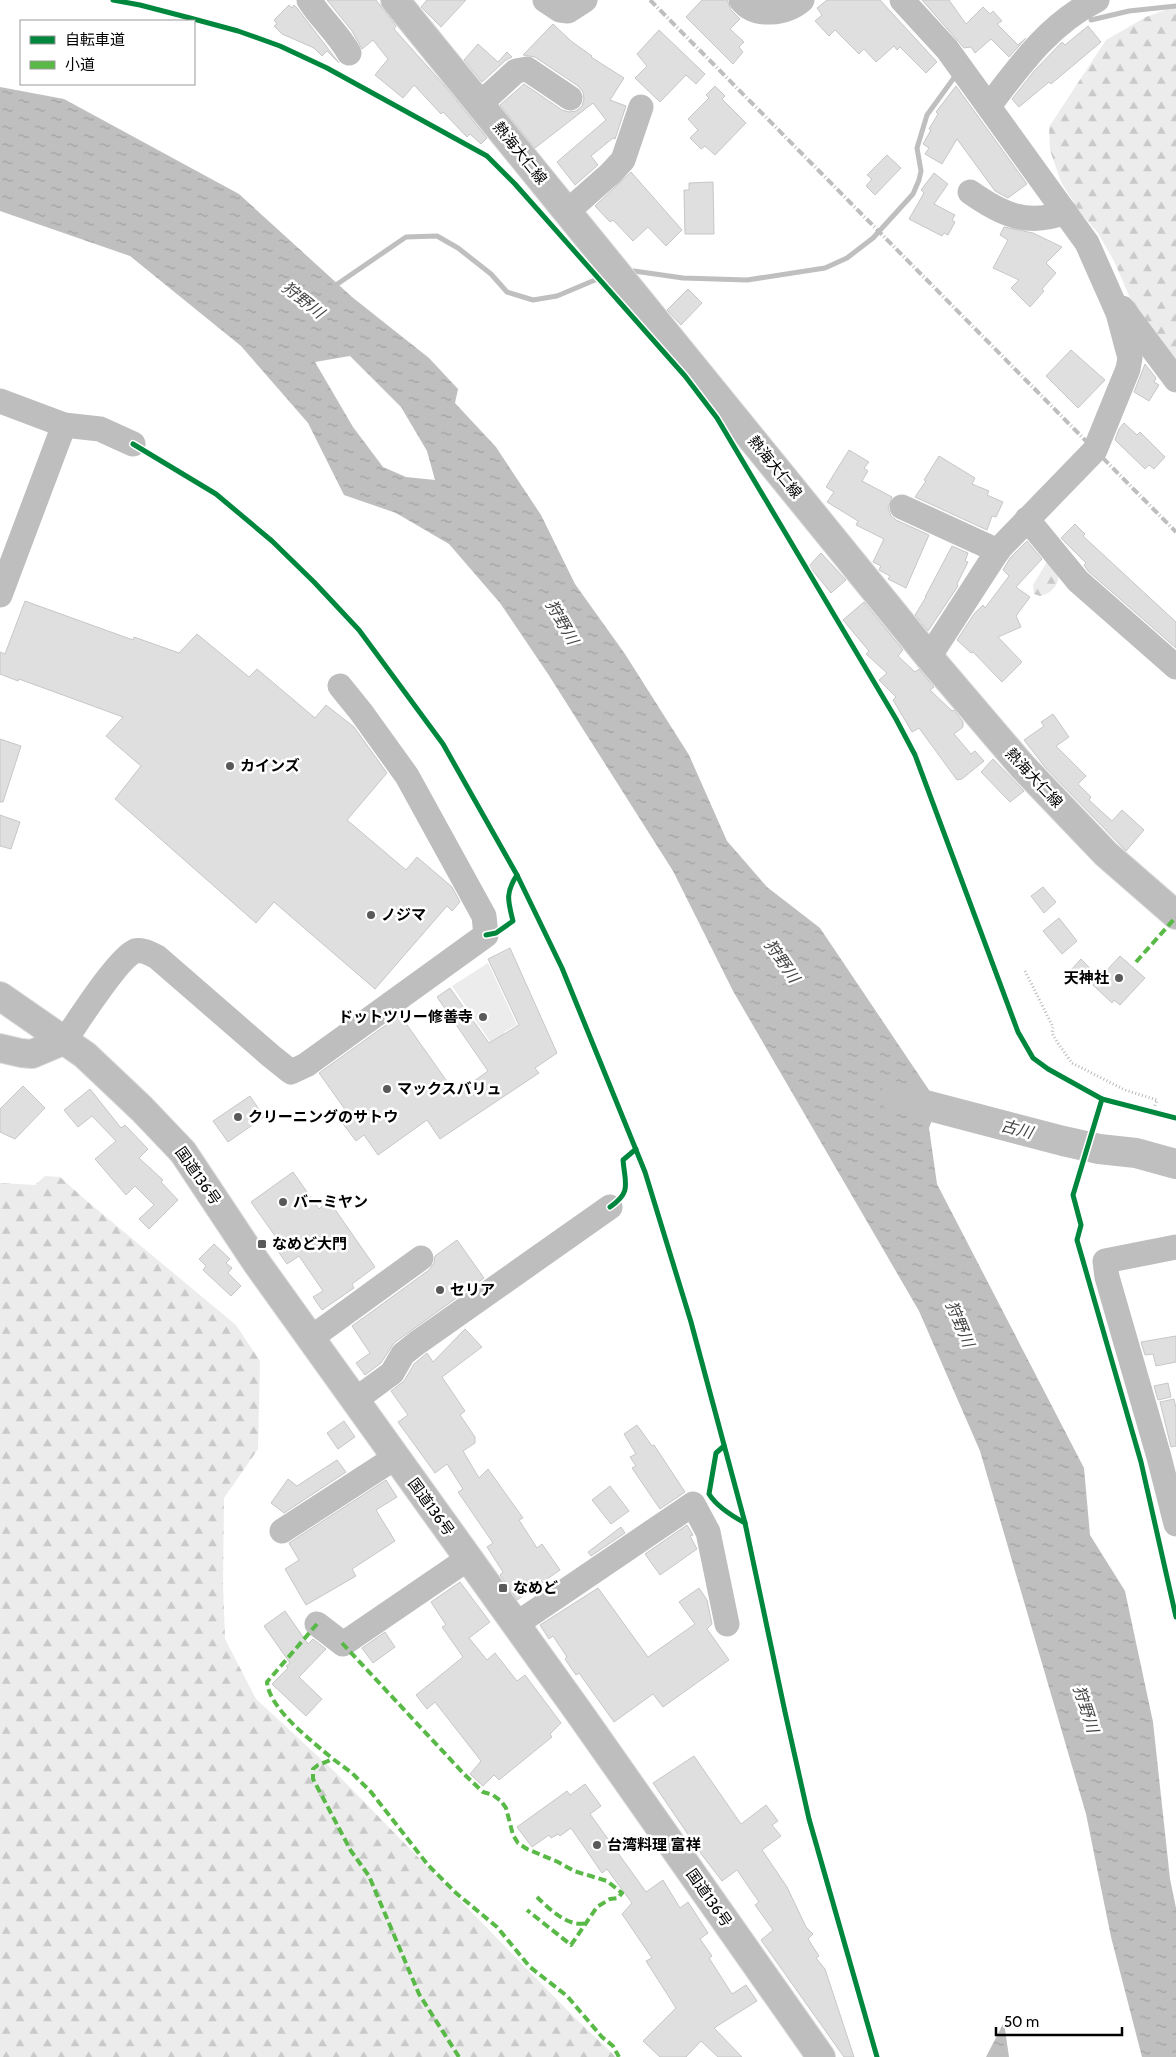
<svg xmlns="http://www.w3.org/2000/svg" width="1176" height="2057" viewBox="0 0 1176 2057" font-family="Cabin,'Noto Sans JP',sans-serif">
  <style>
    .green { fill: #ececec }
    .forest { fill: url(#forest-firs) }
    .water { fill: url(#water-ripples); fill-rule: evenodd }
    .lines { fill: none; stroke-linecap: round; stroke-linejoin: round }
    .stream { stroke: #bfbfbf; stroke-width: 5 }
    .river { stroke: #bfbfbf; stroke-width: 30 }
    .building { fill: #dfdfdf; stroke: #c7c7c7 }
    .major-casing { stroke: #dbdbdb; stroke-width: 30 }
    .highway-casing { stroke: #dbdbdb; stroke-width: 30 }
    .path { stroke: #b9b9b9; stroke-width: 3; stroke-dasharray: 1 2.5; stroke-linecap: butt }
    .minor { stroke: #bebebe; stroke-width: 25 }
    .major { stroke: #bebebe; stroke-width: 28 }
    .highway { stroke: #bebebe; stroke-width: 28 }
    .rail { stroke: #bebebe; stroke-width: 4; stroke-dasharray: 8 2.5 1 2.5; stroke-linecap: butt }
    .quiet { stroke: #58b947; stroke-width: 4; stroke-dasharray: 8 4; stroke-linecap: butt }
    .cycleway-casing { stroke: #fff; stroke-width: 8 }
    .cycleway { stroke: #00873e; stroke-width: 5 }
    .poi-dot { fill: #595959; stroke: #fff; stroke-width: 2 }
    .labels { text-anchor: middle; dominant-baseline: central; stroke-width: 5; stroke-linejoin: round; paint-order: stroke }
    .street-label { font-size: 15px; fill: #000; stroke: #fff }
    .poi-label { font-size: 15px; font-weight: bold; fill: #000; stroke: #fff; text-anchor: start }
    .water-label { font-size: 16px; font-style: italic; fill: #444; stroke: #fff }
  </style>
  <defs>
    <pattern id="forest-firs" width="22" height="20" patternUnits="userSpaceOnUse" patternTransform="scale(1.25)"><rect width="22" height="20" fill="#ececec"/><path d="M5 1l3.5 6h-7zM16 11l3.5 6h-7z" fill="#c9c9c9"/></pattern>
    <pattern id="water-ripples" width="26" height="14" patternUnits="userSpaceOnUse" patternTransform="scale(1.25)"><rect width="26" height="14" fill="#bfbfbf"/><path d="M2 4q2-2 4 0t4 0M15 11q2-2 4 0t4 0" fill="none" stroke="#a2a2a2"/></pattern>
  </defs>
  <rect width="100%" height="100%" fill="#fff"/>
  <!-- green -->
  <path class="green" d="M488 963 517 1025 504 1032 512 1052 491 1043 452 986Z"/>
  <!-- forest -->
  <g class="forest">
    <path d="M1176 6V370L1141 324 1115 263 1098 233 1079 211 1061 182 1050 150 1049 127 1106 40 1146 17Z"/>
    <path d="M1047 562C1049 564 1055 568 1056 570 1063 583 1051 594 1040 596L1034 594 1033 585Z"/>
    <path d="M45 1176 60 1177 88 1202 236 1325 260 1361 258 1449 224 1498 223 1583 225 1639 256 1699 335 1772 571 2014 616 2057H0V1183L35 1185Z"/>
  </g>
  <!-- water -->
  <g class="water">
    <path d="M0 87 64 99 239 194 352 297 429 358 458 389 455 403 496 447 541 515 575 584 625 654 689 755 727 841 767 887 820 928 935 1099 934 1115 929 1128 937 1184 1084 1468 1090 1535 1125 1591 1153 1722 1170 1879 1176 1908V2057H1142L1111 1937 1086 1814 980 1451 919 1311 733 991 673 871 548 674 500 603 449 544 396 513 344 495 308 423 241 346 130 256 0 211ZM350 356 401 407 427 451 435 480 406 477 383 467 353 427 315 362Z"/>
    <path d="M1004 2022 1009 2057H986Z"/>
  </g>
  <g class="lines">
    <!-- stream -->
    <g class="stream">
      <path d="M1091 20 1129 11 1176 6"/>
      <path d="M627 273 634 271 683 278 747 280 825 268 847 258 873 238 913 194 919 180 921 171 917 148 927 115 956 75"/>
      <path d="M333 287 406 237 437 236 458 248 491 274 507 292 533 300 557 296 595 280 609 276"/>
    </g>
    <!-- river -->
    <path class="river" d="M895 1097 1063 1141 1099 1149 1136 1153 1176 1164"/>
  </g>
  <!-- building -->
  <g class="building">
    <path d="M327 0H376L396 26 394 29 444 85 487 138 481 144 470 134 467 137 443 112 441 114 414 85 403 98 375 75 388 59 373 40 362 49 352 31Z"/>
    <path d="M427 0H466L441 27 421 7Z"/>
    <path d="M702 0H727L731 10 740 19 730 29 744 42 739 47 743 52 733 64 686 17Z"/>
    <path d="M827 0H880L937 62 926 73 900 47 897 50 894 46 876 62 864 49 859 54 835 30 829 36 815 21 822 15 817 8Z"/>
    <path d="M922 0H949L966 24 983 7 990 14 993 11 1002 21 997 24 1018 45 1026 38 1009 57 991 39 975 53 971 47 964 48Z"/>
    <path d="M289 5 292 8 294 5 297 8 339 63 327 51 322 56 314 48 282 34 274 26 277 24 274 20Z"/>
    <path d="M553 24 571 41 592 56 591 57 624 78 610 100 626 106 615 139 613 138 591 156 598 165 575 185 557 162 606 120 593 103 535 148 500 105 524 84 562 110 569 112 576 111 582 106 584 99 583 92 578 86 535 57 523 55Z"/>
    <path d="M1088 26 1101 42 1051 84 1049 82 1019 107 1012 99 1035 70 1062 42 1065 45Z"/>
    <path d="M659 30 705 74 696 84 686 75 660 102 635 78 647 66 637 54Z"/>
    <path d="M478 44 498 62 507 52 512 57 506 60 482 82 464 60Z"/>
    <path d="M715 86 725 96 722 99 746 123 715 155 705 146 701 149 690 138 698 130 688 119 709 98 706 95Z"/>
    <path d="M956 86 1027 184 1008 198 995 191 957 139 942 164 925 154 929 148 923 144 931 130 929 129 938 114 936 112Z"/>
    <path d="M887 155 901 168 875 195 866 186 872 179 867 175Z"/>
    <path d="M631 172 682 230 666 246 648 227 633 241 613 220 610 222 595 206Z"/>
    <path d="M934 173 948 184 934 204 955 215 952 220 955 222 948 235 944 233 942 236 909 219 924 193 921 190Z"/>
    <path d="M713 182 714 234H685L684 190H689V183Z"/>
    <path d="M1004 227 1033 233 1062 247 1046 263 1056 273 1042 289 1044 291 1030 307 1011 288 1019 280 993 268 1008 240 1000 235Z"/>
    <path d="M688 289 702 303 681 325 667 310Z"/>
    <path d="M1071 350 1105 380 1078 408 1046 376Z"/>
    <path d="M1145 364 1156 378 1154 382 1159 385 1149 401 1134 392Z"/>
    <path d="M1124 423 1137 435 1140 432 1165 457 1154 469 1149 465 1145 469 1115 440 1119 429Z"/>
    <path d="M849 450 869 462 864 468 868 471 862 481 892 497 888 508 891 516 896 520 929 535 906 588 888 579 890 576 879 570 881 566 873 562 884 539 856 525 858 521 827 502 834 492 826 487Z"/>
    <path d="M939 456 975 478 972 484 989 491 987 495 1003 502 996 517 992 516 987 530 915 497 926 481 924 480Z"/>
    <path d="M1075 524 1085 534 1083 536 1176 622V648L1088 571 1084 565 1086 563 1061 538Z"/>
    <path d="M1027 541 1042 559 1016 587 1030 597 1016 616 1021 627 998 637 1022 662 1002 682 973 652 971 653 957 640 974 614 983 605 985 608 1009 576 1003 570 1010 558Z"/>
    <path d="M952 546 968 553 965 561 968 562 957 584 958 586 928 631 915 615 926 597H925Z"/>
    <path d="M821 553 846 580 831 593 809 566Z"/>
    <path d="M25 601 133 640 134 637 179 653 197 634 249 677 257 669 315 718 326 705 354 727 387 773 347 820 406 870 417 857 452 887 460 902 452 911 447 906 375 989 274 902 256 923 115 799 141 766 106 736 123 717 19 679 18 681 0 674V652L5 654Z"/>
    <path d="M864 602 903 650 898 656 915 672 919 669 934 687 930 690 952 711 954 710 963 722V727L954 734 971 754 975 751 984 761 962 779 957 780 919 728 912 732 893 700 896 697 879 680 887 673 866 654 869 651 843 620Z"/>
    <path d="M1053 714 1069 737 1056 746 1086 776 1078 784 1091 797 1089 800 1112 821 1122 810 1144 830 1126 851 1045 767 1024 740 1044 726 1041 722Z"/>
    <path d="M0 739 21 746 3 802H0Z"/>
    <path d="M993 759 1024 791 1010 802 981 772Z"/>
    <path d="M0 815 20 822 11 849 0 846Z"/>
    <path d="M1043 887 1056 902 1044 913 1031 896Z"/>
    <path d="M1059 918 1077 941 1062 954 1043 931Z"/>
    <path d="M510 948 557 1053 535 1068 539 1073 440 1139 427 1120 378 1155 364 1135 356 1141 341 1121 349 1115 319 1073 400 1015 456 1094 488 1071 437 997 450 988 489 1043 519 1025 488 959Z"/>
    <path d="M1120 956 1145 978 1120 1005 1114 1000 1112 1003 1093 985Z"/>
    <path d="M1081 959 1094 972 1083 983 1071 970Z"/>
    <path d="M23 1086 45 1108 15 1139 0 1132V1109Z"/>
    <path d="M90 1089 121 1128 125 1125 148 1149 139 1158 163 1180 161 1182 178 1200 149 1229 139 1219 154 1205 135 1186 126 1195 95 1159 116 1141 92 1116 78 1127 64 1110Z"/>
    <path d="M250 1096 264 1117 228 1142 213 1121Z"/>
    <path d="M293 1172 319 1209 328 1201 334 1208 375 1267 352 1284 354 1288 322 1310 313 1297 323 1291 299 1256 287 1264 273 1244 278 1240 251 1202Z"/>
    <path d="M457 1240 484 1278 394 1343 381 1363 365 1375 356 1363 370 1353 352 1326 429 1270 434 1263 435 1256Z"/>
    <path d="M214 1244 230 1259 226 1263 232 1268 228 1273 241 1286 231 1296 203 1270 206 1266 199 1259Z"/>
    <path d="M465 1329 482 1347 442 1377 465 1411 460 1415 475 1437V1443L463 1451 479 1478 488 1469 523 1518 519 1520 537 1548 542 1544 560 1570 517 1600 500 1575 503 1572 487 1547 493 1543 458 1492 463 1489 447 1464 435 1473 398 1422 408 1415 391 1391 404 1381 414 1364 427 1353 433 1362Z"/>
    <path d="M1176 1336V1362L1156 1366 1153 1354 1145 1355 1141 1342Z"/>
    <path d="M1168 1383 1171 1397 1158 1400 1154 1386Z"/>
    <path d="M1174 1399 1176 1408V1446L1171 1447 1160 1402Z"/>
    <path d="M344 1421 355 1437 338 1449 327 1433Z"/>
    <path d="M637 1425 652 1446 654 1445 685 1492 660 1509 632 1468 636 1466 630 1457 636 1454 624 1434Z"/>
    <path d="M337 1460 346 1472 284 1513 271 1503 288 1479 297 1486Z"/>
    <path d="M386 1480 397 1497 376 1510 395 1541 352 1569 356 1576 306 1605 285 1569 299 1560 289 1543Z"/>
    <path d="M610 1486 629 1511 611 1524 592 1500Z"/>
    <path d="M687 1525 693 1535 690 1536 697 1549 660 1575 645 1554Z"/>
    <path d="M621 1527 625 1533 591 1556 588 1552Z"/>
    <path d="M460 1582 490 1622 469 1638 487 1660 495 1653 517 1681 525 1675 561 1723 550 1734 552 1737 499 1780 494 1775 483 1786 470 1774 481 1761 435 1702 427 1709 416 1695 463 1657 442 1627 446 1625 431 1602Z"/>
    <path d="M598 1588 648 1657 695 1624 679 1602 699 1588 707 1600 712 1624 707 1629 729 1660 663 1707 653 1694 614 1722 579 1673 576 1675 565 1659 567 1657 553 1636 549 1639 540 1625Z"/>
    <path d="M285 1611 308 1644 313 1639 326 1649 299 1677 322 1699 306 1716 272 1684 288 1668 286 1666 290 1663 264 1626Z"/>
    <path d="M385 1632 395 1647 373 1663 362 1648Z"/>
    <path d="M694 1756 741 1824 766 1805 778 1821 772 1825 781 1836 762 1850 787 1887 806 1927 813 1934 808 1939 819 1956 816 1958 825 1969 854 2057H844L761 1940 773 1930 755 1905 759 1902 737 1870 722 1881 702 1855 653 1783Z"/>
    <path d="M585 1784 601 1806 590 1814 646 1892 663 1880 680 1908 688 1902 708 1933 700 1939 712 1956 709 1958 732 1994 746 1985 757 2001 714 2028 742 2057H718L701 2041 686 2057H660L643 2041 676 2008 646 1961 652 1958 622 1914 632 1903 607 1869 602 1873 571 1828 560 1836 558 1834 551 1838 549 1835 532 1847 517 1827 567 1791 570 1795Z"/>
  </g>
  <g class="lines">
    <defs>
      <g id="major">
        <path d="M395 0 929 657 1022 766 1106 854 1176 915"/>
        <path d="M0 1048 21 1053 32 1054 65 1040"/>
      </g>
      <path id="highway" d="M0 996 85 1055 142 1109 183 1152 256 1262 578 1711 821 2057"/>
    </defs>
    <!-- major casing -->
    <use href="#major" class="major-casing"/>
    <!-- highway casing -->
    <use href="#highway" class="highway-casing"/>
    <!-- path -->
    <path class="path" d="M1025 971 1053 1027 1052 1033 1057 1042 1072 1063 1125 1090 1157 1100 1153 1111"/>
    <!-- minor -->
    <g class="minor">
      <path d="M309 0C321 19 338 33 349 53"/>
      <path d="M545 0 560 10 568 11 585 0"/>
      <path d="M741 0C755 18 786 14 802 0"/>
      <path d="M902 0 947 49 1087 243 1118 313 1130 358 1128 369 1095 450 999 549 929 657"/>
      <path d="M480 104 516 71 527 69 570 98"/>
      <path d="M989 106C1020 65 1050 23 1097 0"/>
      <path d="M970 192C1001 214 1028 227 1065 212"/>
      <path d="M568 211 611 173 623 160 641 107"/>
      <path d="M1122 308 1176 380"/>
      <path d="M0 401 64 425 100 429 133 444"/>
      <path d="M902 507 998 551"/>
      <path d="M1027 519 1078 581 1176 667"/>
      <path d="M0 595 64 425"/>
      <path d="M65 1040C77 1023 118 958 135 951 143 949 151 954 157 957L271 1056 291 1072 306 1065 486 935 484 916 407 776 361 712 340 686"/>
      <path d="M1176 1247 1105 1261 1107 1277 1159 1457 1176 1524"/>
      <path d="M311 1338 421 1258"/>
      <path d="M355 1400 392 1373 403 1354 417 1343 610 1207"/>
      <path d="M282 1531 396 1457"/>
      <path d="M317 1624 343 1644 469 1558"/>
      <path d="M515 1625 693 1504 708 1532 727 1624"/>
    </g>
    <!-- major -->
    <use href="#major" class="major"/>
    <!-- highway -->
    <use href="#highway" class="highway"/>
    <!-- rail -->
    <path class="rail" d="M650 0 1176 532"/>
    <!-- quiet -->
    <g class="quiet">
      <path d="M1136 962 1176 917"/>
      <path d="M317 1624 267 1682C269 1709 313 1742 333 1759"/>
      <path d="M342 1643 464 1774 483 1792 493 1795 501 1801 506 1808 513 1835 518 1843 527 1849 558 1862 574 1871 607 1881 622 1893 618 1898 610 1899 597 1907 571 1945 527 1910"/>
      <path d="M537 1897C549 1909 569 1928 587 1923"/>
      <path d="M459 2057 419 1994 369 1876 351 1851 313 1779V1769L318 1765 333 1759 352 1773 371 1792 428 1865 456 1893 497 1927 530 1967 567 1996 602 2037 613 2046 619 2057"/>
    </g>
    <defs>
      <g id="cycleway">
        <path d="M113 0 140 5 190 18 238 31 280 46 327 68 487 156 515 184 685 376 717 418 896 719 915 755 1018 1032 1033 1058 1048 1069 1102 1099 1176 1118"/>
        <path d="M133 444 216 494 272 541 314 582 359 630 443 744 517 875 562 968 645 1172 691 1322 745 1523 785 1712 809 1819 877 2057"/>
        <path d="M486 935 496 933 513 921C508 901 505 893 517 875"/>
        <path d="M1102 1099 1073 1195 1081 1225 1077 1240 1141 1462 1176 1617"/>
        <path d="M610 1207C632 1192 625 1184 623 1160L636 1149"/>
        <path d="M724 1446 716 1453 709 1494C717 1507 732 1516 745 1523"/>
      </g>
    </defs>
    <!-- cycleway casing -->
    <use href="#cycleway" class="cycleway-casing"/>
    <!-- cycleway -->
    <use href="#cycleway" class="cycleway"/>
  </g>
  <!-- markers -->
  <g class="poi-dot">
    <circle cx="230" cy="766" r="5"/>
    <circle cx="371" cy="915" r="5"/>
    <circle cx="1119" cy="978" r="5"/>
    <circle cx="483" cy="1017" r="5"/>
    <circle cx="387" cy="1089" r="5"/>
    <circle cx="238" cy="1117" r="5"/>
    <circle cx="283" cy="1202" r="5"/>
    <rect x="257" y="1239" width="10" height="10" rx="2.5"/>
    <circle cx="440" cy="1290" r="5"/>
    <rect x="498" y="1583" width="10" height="10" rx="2.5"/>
    <circle cx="597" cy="1845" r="5"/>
  </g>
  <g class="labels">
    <!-- street labels -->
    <g class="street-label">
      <text transform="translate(520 153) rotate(51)">熱海大仁線</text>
      <text transform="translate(775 467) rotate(51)">熱海大仁線</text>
      <text transform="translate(1034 778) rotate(47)">熱海大仁線</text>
      <text transform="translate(198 1176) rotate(55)">国道136号</text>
      <text transform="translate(431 1507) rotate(54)">国道136号</text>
      <text transform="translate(709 1898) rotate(55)">国道136号</text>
    </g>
    <!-- poi labels -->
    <g class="poi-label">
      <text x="240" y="766">カインズ</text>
      <text x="381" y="915">ノジマ</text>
      <text x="1109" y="978" text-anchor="end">天神社</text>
      <text x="473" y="1017" text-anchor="end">ドットツリー修善寺</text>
      <text x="397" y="1089">マックスバリュ</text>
      <text x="248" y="1117">クリーニングのサトウ</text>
      <text x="293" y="1202">バーミヤン</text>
      <text x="272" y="1244">なめど大門</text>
      <text x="450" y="1290">セリア</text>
      <text x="513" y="1588">なめど</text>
      <text x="607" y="1845">台湾料理 富祥</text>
    </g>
    <!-- water labels -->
    <g class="water-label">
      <text transform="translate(303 300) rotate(38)">狩野川</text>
      <text transform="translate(562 622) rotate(60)">狩野川</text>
      <text transform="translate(782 961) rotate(55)">狩野川</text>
      <text transform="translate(1017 1129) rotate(15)">古川</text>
      <text transform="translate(960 1324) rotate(67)">狩野川</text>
      <text transform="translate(1086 1709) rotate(72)">狩野川</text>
    </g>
  </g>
  <!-- legend -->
  <rect x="20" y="20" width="175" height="65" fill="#ffffff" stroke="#999999"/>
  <rect x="30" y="36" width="25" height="8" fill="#00873e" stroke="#999999"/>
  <text x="65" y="45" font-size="15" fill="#000000">自転車道</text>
  <rect x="30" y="61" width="25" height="8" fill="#58b947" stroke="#999999"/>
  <text x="65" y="70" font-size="15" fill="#000000">小道</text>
  <!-- scale -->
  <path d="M996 2027v8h126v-8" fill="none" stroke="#000000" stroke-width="2.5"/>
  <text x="1004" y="2027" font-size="15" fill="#000000" stroke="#ffffff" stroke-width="4" paint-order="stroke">50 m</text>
</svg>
